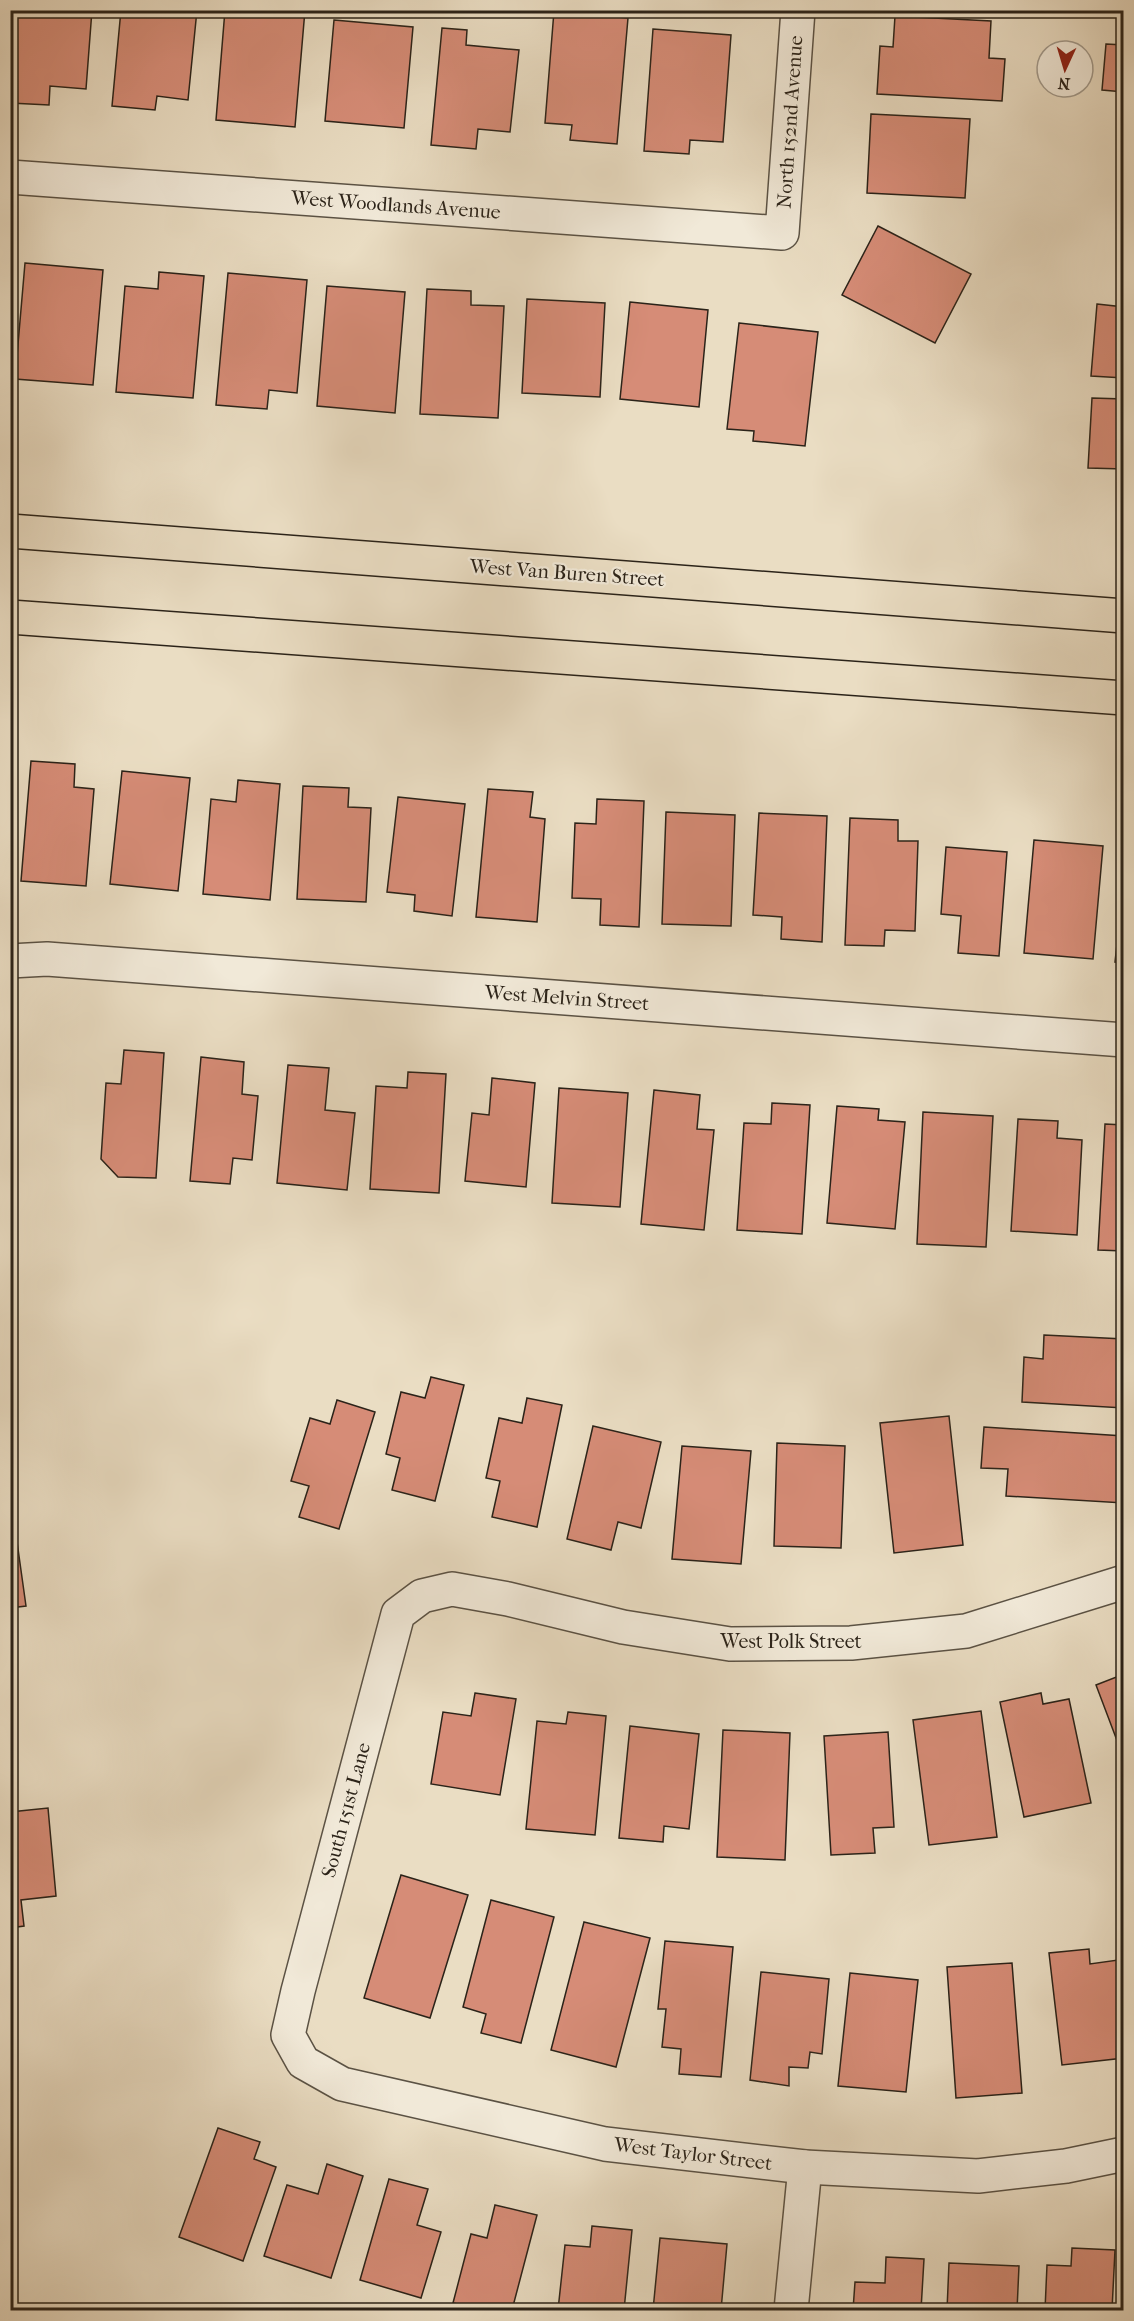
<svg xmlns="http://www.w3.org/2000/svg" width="1134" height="2321" viewBox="0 0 1134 2321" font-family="'IM FELL French Canon',serif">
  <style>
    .building { fill: #d68c77; stroke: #2b2319; stroke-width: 1.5 }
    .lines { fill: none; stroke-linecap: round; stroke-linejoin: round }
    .street-casing { stroke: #5b5244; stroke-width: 36 }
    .primary-casing { stroke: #2b2319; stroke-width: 36 }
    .street { stroke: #f1e9d8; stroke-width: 33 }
    .primary { stroke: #eaddc3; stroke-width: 33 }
    .labels { text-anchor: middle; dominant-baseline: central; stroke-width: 4.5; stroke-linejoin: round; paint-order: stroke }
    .street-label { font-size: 20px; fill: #2b2319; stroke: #f1e9d8 }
  </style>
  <rect width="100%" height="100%" fill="#eaddc3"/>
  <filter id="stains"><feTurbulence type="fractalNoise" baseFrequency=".00333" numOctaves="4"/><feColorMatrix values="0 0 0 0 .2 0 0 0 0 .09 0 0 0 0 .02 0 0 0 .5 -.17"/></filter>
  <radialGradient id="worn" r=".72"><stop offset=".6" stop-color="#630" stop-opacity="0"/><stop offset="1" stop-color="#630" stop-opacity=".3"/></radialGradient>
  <!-- building -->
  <g class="building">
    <path d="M12 10H92L86 89 50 86 49 105 10 103Z"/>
    <path d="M121 10H197L188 100 157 96 155 110 112 106Z"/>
    <path d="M225 10H305L295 127 216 120Z"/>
    <path d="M554 11 628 18 617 144 570 140 572 125 545 123Z"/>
    <path d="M895 16 991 21 989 58 1005 59 1002 101 877 94 880 46 893 47Z"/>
    <path d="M334 20 413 27 404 128 325 121Z"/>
    <path d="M442 28 467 30 466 45 519 50 510 132 478 129 476 149 431 145Z"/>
    <path d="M653 29 731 35 723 142 690 140 689 154 644 151Z"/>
    <path d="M1106 44 1124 45V92L1102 90Z"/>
    <path d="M871 114 970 119 965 198 867 193Z"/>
    <path d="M878 226 971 274 935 343 842 295Z"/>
    <path d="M25 263 103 270 93 385 15 379Z"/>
    <path d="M159 272 204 276 193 398 116 392 125 286 158 289Z"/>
    <path d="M228 273 307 280 297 393 269 390 267 409 216 405Z"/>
    <path d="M327 286 405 292 395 413 317 406Z"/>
    <path d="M427 289 471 291V305L504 306 498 418 420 414Z"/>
    <path d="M527 299 605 303 600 397 522 393Z"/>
    <path d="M630 302 708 310 699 407 620 399Z"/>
    <path d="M1097 304 1124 307V378L1091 376Z"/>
    <path d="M739 323 818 332 805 446 753 441 754 431 727 429Z"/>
    <path d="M1092 398 1124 399V469L1088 468Z"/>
    <path d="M31 761 75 764 74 787 94 789 86 886 21 881Z"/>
    <path d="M122 771 190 778 178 891 110 884Z"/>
    <path d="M238 780 280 784 270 900 203 894 211 799 236 802Z"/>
    <path d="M303 786 349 788 348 807 371 808 366 902 297 899Z"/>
    <path d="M488 789 533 792 530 817 545 819 537 922 476 917Z"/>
    <path d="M398 797 465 804 452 916 414 911 415 895 387 892Z"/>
    <path d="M597 799 644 801 639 927 600 925 601 899 572 898 575 823 596 824Z"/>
    <path d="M666 812 735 815 731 926 662 924Z"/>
    <path d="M759 813 827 816 822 942 781 939 782 917 753 915Z"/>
    <path d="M850 818 898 820V841H918L915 931 885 930 884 946 845 945Z"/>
    <path d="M1034 840 1103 846 1093 959 1024 953Z"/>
    <path d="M946 847 1007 852 999 956 958 953 961 916 941 914Z"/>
    <path d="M1124 882V963L1115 962Z"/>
    <path d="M124 1050 164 1053 156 1178 118 1177 101 1159 106 1083 121 1084Z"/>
    <path d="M201 1057 244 1062 242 1094 258 1096 252 1160 233 1158 230 1184 190 1181Z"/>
    <path d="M288 1065 329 1068 325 1110 355 1113 347 1190 277 1183Z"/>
    <path d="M408 1072 446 1074 439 1193 370 1189 376 1086 407 1088Z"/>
    <path d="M492 1078 535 1083 526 1187 465 1181 472 1113 489 1115Z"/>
    <path d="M559 1088 628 1093 620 1207 552 1203Z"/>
    <path d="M654 1090 700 1095 697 1129 714 1130 704 1230 641 1224Z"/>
    <path d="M772 1103 810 1105 802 1234 737 1230 744 1123 771 1124Z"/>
    <path d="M837 1106 879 1109 878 1120 905 1122 895 1229 827 1223Z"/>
    <path d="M923 1112 993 1116 986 1247 917 1244Z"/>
    <path d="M1018 1119 1058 1121 1057 1138 1082 1140 1077 1235 1011 1231Z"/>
    <path d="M1105 1124 1124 1125V1251L1098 1250Z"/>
    <path d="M1044 1335 1124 1339V1408L1022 1402 1024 1357 1043 1359Z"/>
    <path d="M431 1377 464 1385 435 1501 392 1490 400 1458 386 1454 401 1392 425 1398Z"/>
    <path d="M527 1398 562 1405 537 1527 492 1517 500 1481 486 1478 499 1418 522 1423Z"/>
    <path d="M337 1400 375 1412 339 1529 299 1517 309 1486 291 1481 310 1418 330 1424Z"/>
    <path d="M949 1416 963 1545 894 1553 880 1423Z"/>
    <path d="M593 1426 661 1442 641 1528 618 1522 611 1550 567 1539Z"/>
    <path d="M984 1427 1124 1436V1503L1006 1496 1008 1469 981 1468Z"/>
    <path d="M777 1443 845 1446 841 1548 774 1546Z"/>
    <path d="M682 1446 751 1451 741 1564 672 1559Z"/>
    <path d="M10 1506H12L26 1606 10 1608Z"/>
    <path d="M1124 1674V1759L1096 1685Z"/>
    <path d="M475 1693 516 1699 500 1795 431 1784 443 1712 471 1716Z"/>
    <path d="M1041 1693 1043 1704 1069 1699 1091 1803 1024 1817 1000 1702Z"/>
    <path d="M981 1711 997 1837 929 1845 913 1720Z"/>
    <path d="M568 1712 606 1716 595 1835 526 1829 537 1721 566 1724Z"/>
    <path d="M630 1726 699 1734 689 1829 664 1826 663 1842 619 1838Z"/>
    <path d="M723 1730 790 1733 785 1860 717 1857Z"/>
    <path d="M888 1732 894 1827 873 1828 875 1853 831 1855 824 1736Z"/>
    <path d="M48 1808 56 1896 21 1900 24 1926 10 1928V1812Z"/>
    <path d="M401 1875 468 1895 430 2018 364 1998Z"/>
    <path d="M491 1900 554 1917 521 2043 481 2033 486 2014 463 2007Z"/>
    <path d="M584 1922 650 1938 616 2067 551 2050Z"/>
    <path d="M665 1941 733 1947 721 2077 679 2074 681 2049 662 2047 666 2009H658Z"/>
    <path d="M1089 1949 1090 1964 1118 1960 1124 2007V2058L1062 2065 1049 1953Z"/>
    <path d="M1012 1963 1022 2093 956 2098 947 1967Z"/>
    <path d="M761 1972 829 1979 822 2054 810 2052 808 2068 789 2067V2086L750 2080Z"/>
    <path d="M850 1973 918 1980 906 2092 838 2086Z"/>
    <path d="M218 2128 260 2142 254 2159 276 2167 243 2261 179 2237Z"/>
    <path d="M327 2164 363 2176 331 2278 264 2256 287 2185 318 2194Z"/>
    <path d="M389 2179 428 2189 417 2225 441 2232 421 2298 360 2280Z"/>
    <path d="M495 2205 537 2215 512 2310H485L453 2303 471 2234 487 2238Z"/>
    <path d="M592 2226 632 2230 624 2310H558L565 2245 590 2247Z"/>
    <path d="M660 2238 727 2244 721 2310H653Z"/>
    <path d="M1072 2248 1115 2250 1112 2310H1045L1047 2265 1071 2266Z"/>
    <path d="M886 2257 924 2259 921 2310H853L855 2282 885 2283Z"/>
    <path d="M949 2263 1019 2266 1017 2310H947Z"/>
  </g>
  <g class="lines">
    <defs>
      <g id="street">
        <path d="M10 177 782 233 798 10"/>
        <path d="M10 961 47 959 1124 1040"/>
        <path d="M1124 1582 966 1631 851 1643 730 1644 623 1627 508 1599 452 1589 422 1596 398 1614 298 1991 288 2035 303 2062 342 2084 605 2144 805 2167 978 2176 1066 2166 1124 2154"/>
        <path d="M791 2310 805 2167"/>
      </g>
      <g id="primary">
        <path d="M10 531 1124 616"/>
        <path d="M10 617 1124 698"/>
      </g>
    </defs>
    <!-- street casing -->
    <use href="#street" class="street-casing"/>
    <!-- primary casing -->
    <use href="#primary" class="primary-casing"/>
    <!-- street -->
    <use href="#street" class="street"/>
    <!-- primary -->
    <use href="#primary" class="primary"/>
  </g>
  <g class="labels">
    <!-- street labels -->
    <g class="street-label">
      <text transform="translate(790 122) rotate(-86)">North 152nd Avenue</text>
      <text transform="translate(396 205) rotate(4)">West Woodlands Avenue</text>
      <text transform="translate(567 573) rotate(4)">West Van Buren Street</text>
      <text transform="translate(567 998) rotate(4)">West Melvin Street</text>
      <text x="791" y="1641">West Polk Street</text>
      <text transform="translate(346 1810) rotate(-75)">South 151st Lane</text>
      <text transform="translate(693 2154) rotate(7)">West Taylor Street</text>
    </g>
  </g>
  <!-- margin -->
  <rect width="1134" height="2321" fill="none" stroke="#eaddc3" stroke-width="36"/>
  <rect x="12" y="12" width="1110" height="2297" fill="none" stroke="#2b2319" stroke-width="3"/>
  <rect x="18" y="18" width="1098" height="2285" fill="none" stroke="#2b2319" stroke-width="1.5"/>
  <!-- north arrow -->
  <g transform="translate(1065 69) rotate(184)"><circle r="28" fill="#f1e9d8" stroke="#a29a8c" stroke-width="1.5"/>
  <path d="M0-4.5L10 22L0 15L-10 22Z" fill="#8f2418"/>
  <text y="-9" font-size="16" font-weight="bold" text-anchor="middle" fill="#2b2319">N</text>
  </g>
  <rect width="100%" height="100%" filter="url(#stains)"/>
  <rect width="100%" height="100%" fill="url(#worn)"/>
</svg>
